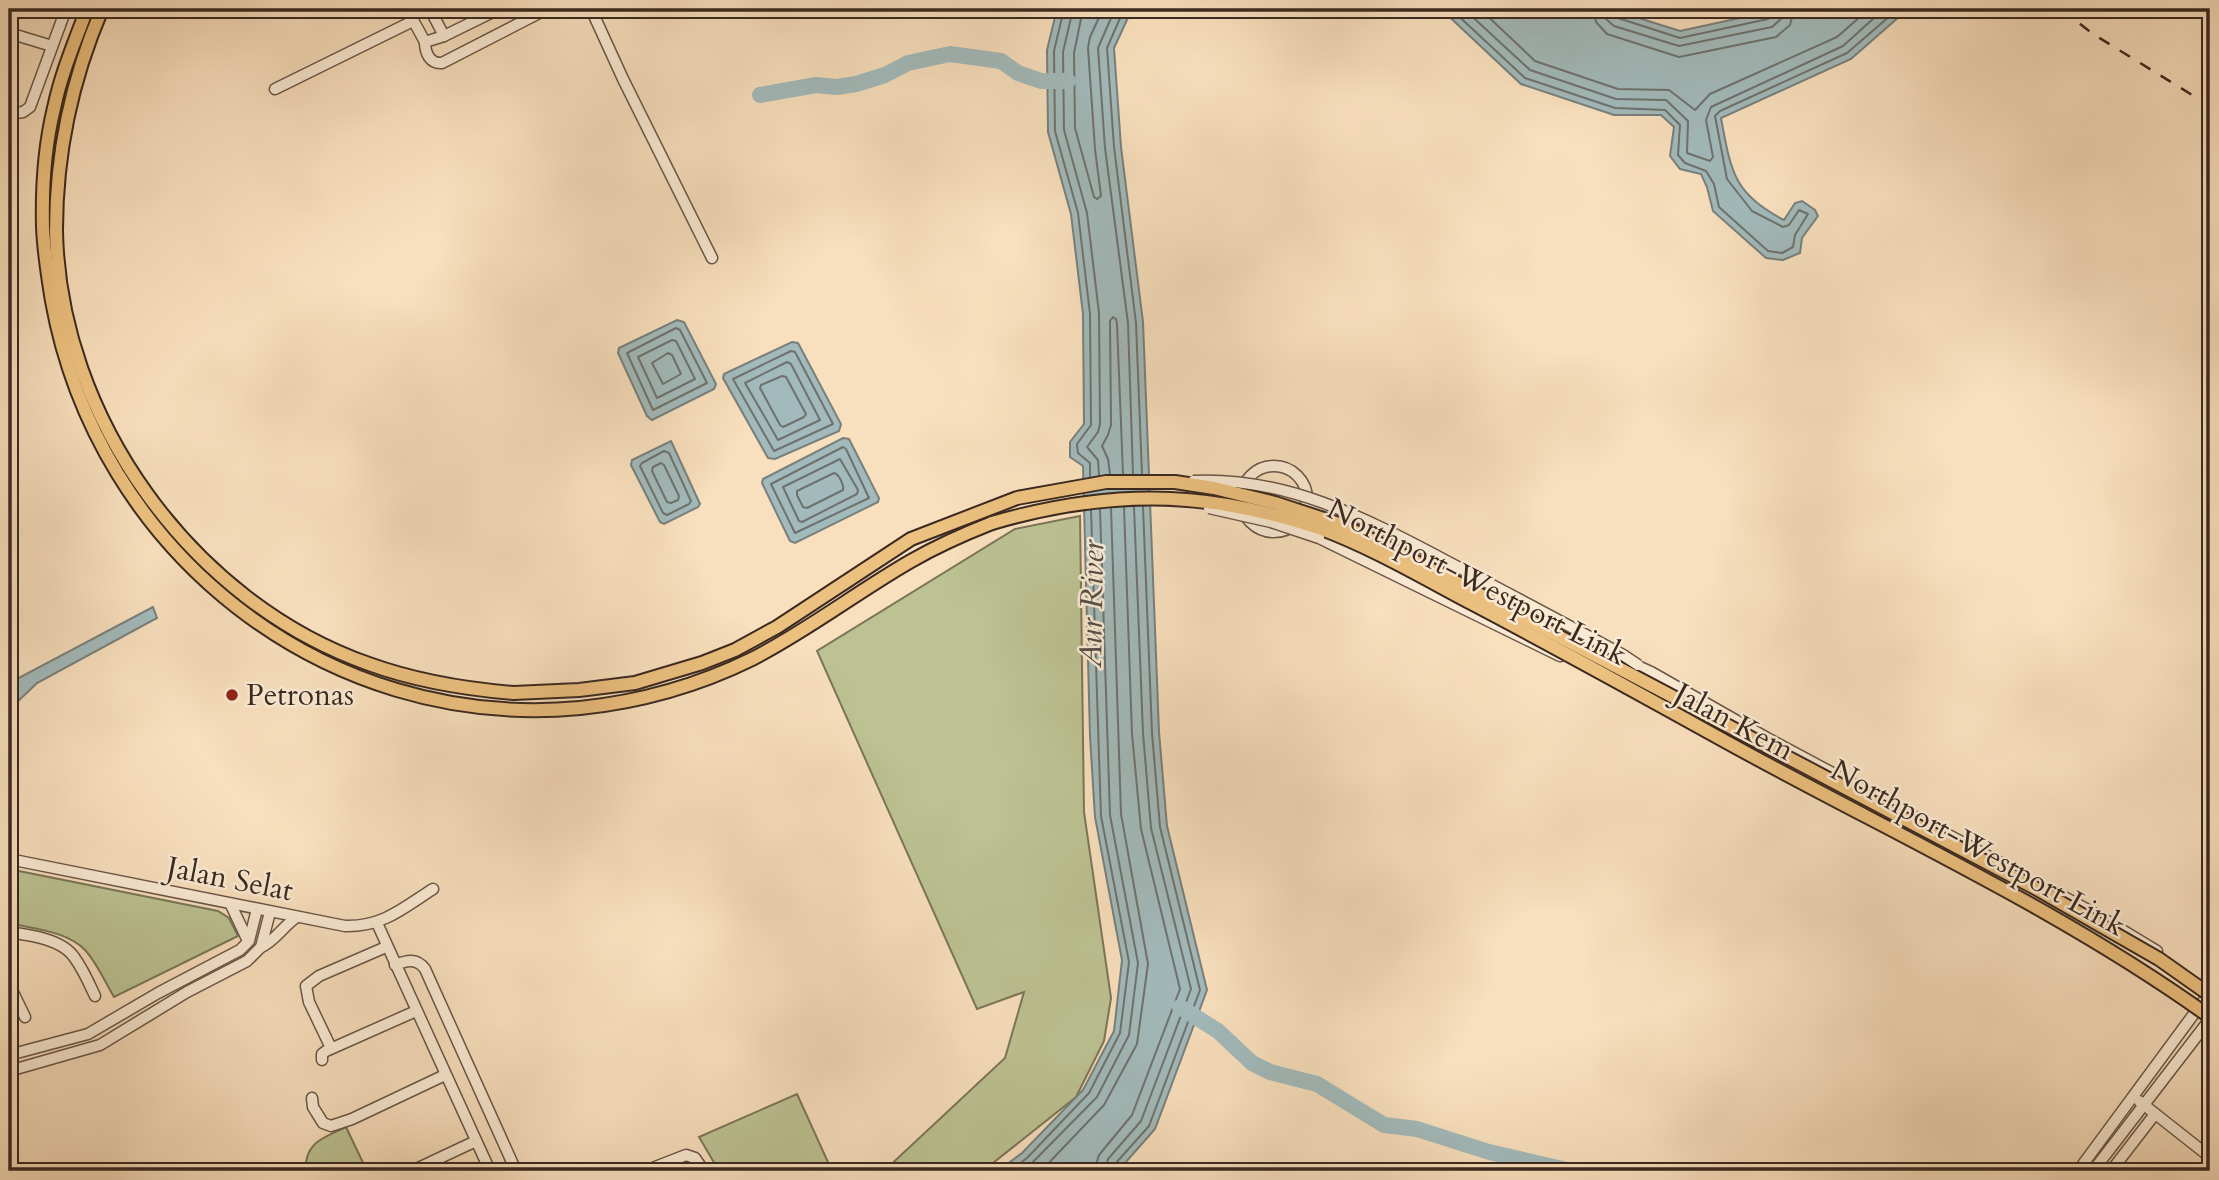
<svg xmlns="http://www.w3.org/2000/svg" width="2219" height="1180" viewBox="0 0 2219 1180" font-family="Cardo,serif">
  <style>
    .green { fill: #bcc292; stroke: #7b7659; stroke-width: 2 }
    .water { fill: #a2babb; stroke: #78807d; stroke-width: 2 }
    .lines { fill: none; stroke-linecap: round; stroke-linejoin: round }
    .shore { stroke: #6e726e; stroke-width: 2 }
    .river { stroke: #a2babb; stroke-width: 16 }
    .minor-casing { stroke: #6a5647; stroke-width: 13 }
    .major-casing { stroke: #3a2920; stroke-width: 16 }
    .minor { stroke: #faead4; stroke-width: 10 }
    .major { stroke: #ecc07e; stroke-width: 12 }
    .rail { stroke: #3a2920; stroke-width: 2.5; stroke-dasharray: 12 12; stroke-linecap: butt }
    .minor-bridge-casing { stroke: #6a5647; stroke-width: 13; stroke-linecap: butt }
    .major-bridge-casing { stroke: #3a2920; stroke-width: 16; stroke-linecap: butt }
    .minor-bridge { stroke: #faead4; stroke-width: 10 }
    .major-bridge { stroke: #ecc07e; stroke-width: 12 }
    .poi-dot { fill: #8f2418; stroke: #faead4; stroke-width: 2.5 }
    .labels { text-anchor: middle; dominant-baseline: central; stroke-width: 5; stroke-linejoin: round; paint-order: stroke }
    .street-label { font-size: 30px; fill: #3a2920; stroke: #faead4 }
    .poi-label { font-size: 30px; fill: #3a2920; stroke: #faead4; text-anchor: start }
    .water-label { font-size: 32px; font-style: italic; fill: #544d47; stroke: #faead4 }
  </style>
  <rect width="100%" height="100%" fill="#f8dfbd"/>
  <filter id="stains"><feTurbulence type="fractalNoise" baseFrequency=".00286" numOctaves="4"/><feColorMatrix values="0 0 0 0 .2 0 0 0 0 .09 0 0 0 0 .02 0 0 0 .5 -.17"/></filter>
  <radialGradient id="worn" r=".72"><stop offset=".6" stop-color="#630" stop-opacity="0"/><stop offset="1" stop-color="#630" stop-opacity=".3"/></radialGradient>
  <!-- green -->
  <g class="green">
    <path d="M1080 516 1084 812 1111 998 1104 1041 1076 1097 983 1171H884L1005 1058 1024 992 977 1009 817 651 1015 529Z"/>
    <path d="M9 869 218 911 229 918 238 936 114 997C105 982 97 963 85 950 67 931 33 929 9 923Z"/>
    <path d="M797 1094 832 1171H719L699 1137Z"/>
    <path d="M346 1127 367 1171H305C306 1141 322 1139 346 1127Z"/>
  </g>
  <!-- water -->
  <g class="water">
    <path d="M1057 9H1132L1114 48 1121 147 1143 322 1159 732 1167 826 1207 990 1155 1129 1118 1171H998L1022 1153 1083 1090 1114 1031 1122 960 1095 817 1090 736 1083 466 1070 457V442L1084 424 1083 314 1071 214 1048 132 1047 50Z"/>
    <path d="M1441 9H1610L1680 31 1781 9H1908L1851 59 1721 118C1731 171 1733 194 1784 220L1795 203 1802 201 1815 210 1818 216 1802 238 1800 253 1783 260 1766 258 1713 211 1707 187 1701 174 1680 169 1670 156 1674 127 1661 115H1614L1521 84Z"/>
    <path d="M677 320 684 322 716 384 714 389 652 420 647 416 618 353 619 348Z"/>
    <path d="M792 342 798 343 841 424 839 431 775 459 768 458 723 378 724 374Z"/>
    <path d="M843 438 849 439 879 498 878 502 795 543 790 541 762 483 763 479Z"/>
    <path d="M671 441 700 504 698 507 664 524 660 522 631 465 632 460Z"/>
    <path d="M153 607 157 618 37 683 13 706 9 725V683Z"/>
  </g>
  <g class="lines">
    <!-- shore -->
    <g class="shore">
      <path d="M1064 9 1054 51 1055 131 1078 213 1090 314 1091 425 1077 444 1078 453 1090 463V477"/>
      <path d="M1073 9 1063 52 1064 130 1087 213 1099 313 1100 424 1098 432 1087 447 1098 460 1099 475"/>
      <path d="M1083 9 1074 53 1075 128 1094 197 1097 199 1101 196 1095 149 1088 48 1090 37 1103 9"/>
      <path d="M1115 9 1098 48 1105 148 1128 323 1133 474"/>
      <path d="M1124 9 1107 48 1114 147 1136 323 1142 474"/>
      <path d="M1451 9 1525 78 1615 108 1665 110 1680 125 1678 155 1685 163 1706 171 1714 184 1719 207 1768 251 1782 253 1793 247 1795 235 1808 214 1799 210 1789 225 1783 227 1752 211 1727 179 1715 116 1720 111 1847 53 1898 9"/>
      <path d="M1464 9 1530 70 1616 99 1666 100 1688 121 1687 153 1710 161 1713 157 1706 120 1711 107 1843 46 1884 9"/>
      <path d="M1480 9 1535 61 1618 89 1669 90 1695 110 1710 94 1837 37 1869 9"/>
      <path d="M1594 9 1596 22 1607 34 1679 57 1776 37 1790 25 1794 9"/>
      <path d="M1604 9 1606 19 1614 26 1679 46 1772 27 1781 19 1783 9"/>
      <path d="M1613 9 1614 14 1618 18 1680 38 1768 19 1773 15 1774 9"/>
      <path d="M676 328 680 330 707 383 653 410 627 353Z"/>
      <path d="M672 340 676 341 695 379 657 398 638 357Z"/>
      <path d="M791 351 795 352 833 424 774 451 733 379Z"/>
      <path d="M668 353 672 355 681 374 663 384 652 363Z"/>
      <path d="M787 362 791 364 820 420 778 440 745 383Z"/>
      <path d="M782 376 786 377 806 414 804 417 783 427 780 425 760 388 761 385Z"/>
      <path d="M843 447 846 449 869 498 795 533 771 484Z"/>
      <path d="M664 451 669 453 691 501 689 504 667 515 663 513 640 466 642 463Z"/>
      <path d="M840 459 858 490 857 494 802 522 799 521 783 487Z"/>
      <path d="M661 463 664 465 679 496 678 500 671 503 667 502 652 471 653 467Z"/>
      <path d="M834 473C839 474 844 485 843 490L807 508 803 507 797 495V491Z"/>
      <path d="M1110 474 1108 459 1102 446 1108 435 1111 425 1110 321 1113 317 1116 319 1117 324 1123 474"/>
      <path d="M1010 1171 1027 1158 1089 1093 1120 1033 1129 962 1101 816 1091 510"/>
      <path d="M1024 1171 1097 1097 1129 1035 1138 963 1110 815 1100 509"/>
      <path d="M1041 1171 1104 1105 1137 1044 1148 964 1121 814 1111 508"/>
      <path d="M1094 1171 1099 1155 1132 1115 1180 989 1141 829 1132 734 1124 507"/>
      <path d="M1105 1171 1108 1159 1141 1121 1191 989 1151 828 1143 733 1134 507"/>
      <path d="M1114 1171 1115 1164 1149 1126 1200 990 1160 827 1152 733 1143 507"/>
    </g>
    <!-- river -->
    <g class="river">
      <path d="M760 95 816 85 837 87 856 84 885 75 908 63 950 54 1001 61 1018 73 1041 81H1068"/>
      <path d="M1180 1007 1218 1031 1252 1063 1270 1072 1317 1084 1384 1125 1417 1129 1489 1152 1571 1171"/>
    </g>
    <defs>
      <g id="minor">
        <path d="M407 9 425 42 444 36 499 9"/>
        <path d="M430 9 444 36"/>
        <path d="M591 9 623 79 712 258"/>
        <path d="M9 33 52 46"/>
        <path d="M425 42C425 53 430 64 442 63L547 9"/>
        <path d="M275 89 413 21"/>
        <path d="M9 114 23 112 30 107 66 9"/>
        <circle cx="1274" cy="499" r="33"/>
        <path d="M1306 504 1352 522 1382 539"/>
        <path d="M1319 538 1560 656"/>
        <path d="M1566 634 1651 672 1767 738 2014 870"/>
        <path d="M9 859 345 926C383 927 403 908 433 889"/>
        <path d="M2055 892 2099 916 2157 951"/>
        <path d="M231 905 248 941"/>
        <path d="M377 923 490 1171"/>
        <path d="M9 932C29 935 62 939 74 957 83 969 89 983 95 996"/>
        <path d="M261 947C274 942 284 925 297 917"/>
        <path d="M395 965C407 960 417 958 425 969L516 1171"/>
        <path d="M9 984 25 1017"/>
        <path d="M331 1048 309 1002 306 986 319 976 386 947"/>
        <path d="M9 1055 88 1034 158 993 240 950 249 941 257 909"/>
        <path d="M322 1060V1054L326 1051 416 1011"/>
        <path d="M9 1071 100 1045 187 992 247 961 261 947 270 912"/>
        <path d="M312 1098 313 1107 323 1123 331 1126 352 1119 445 1075"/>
        <path d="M2139 1101 2210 1157"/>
        <path d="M412 1171 476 1141"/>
        <path d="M645 1171 686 1155 695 1158 704 1171"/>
        <path d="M2078 1171 2210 992"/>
        <path d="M2093 1171 2210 1019"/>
        <path d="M2111 1171 2155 1114"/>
      </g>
      <g id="major">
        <path d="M87 9C75 41 61 74 54 108 45 145 42 188 43 227 44 252 48 277 52 301 97 551 324 732 580 708 639 702 699 685 752 659 807 631 857 592 911 561 937 546 964 534 992 523"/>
        <path d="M102 9C72 79 56 153 56 230 59 418 192 602 369 664 416 681 464 689 514 693"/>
      </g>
    </defs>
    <!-- minor casing -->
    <use href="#minor" class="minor-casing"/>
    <!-- major casing -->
    <use href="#major" class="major-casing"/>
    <!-- minor -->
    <use href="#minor" class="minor"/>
    <!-- major -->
    <use href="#major" class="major"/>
    <!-- rail -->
    <path class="rail" d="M2061 9 2093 34 2210 106"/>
    <defs>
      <g id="minor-bridge">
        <path d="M1193 481C1291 476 1374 523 1458 567 1513 596 1568 625 1623 655L1638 665"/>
        <path d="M1209 508 1271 522 1319 538"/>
      </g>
      <g id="major-bridge">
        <path d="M992 523C1067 501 1149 491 1227 505 1257 510 1289 518 1319 528 1371 547 1422 577 1471 603 1555 647 1638 693 1721 739 1885 830 2057 907 2210 1017"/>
        <path d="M514 693 579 690 635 683 702 663 735 650 777 627 911 539 1017 498 1106 482H1175L1214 488 1275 503 1342 525 1450 579 2037 889 2159 959 2210 995"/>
      </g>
    </defs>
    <!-- minor-bridge casing -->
    <use href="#minor-bridge" class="minor-bridge-casing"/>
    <!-- major-bridge casing -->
    <use href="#major-bridge" class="major-bridge-casing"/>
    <!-- minor-bridge -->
    <use href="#minor-bridge" class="minor-bridge"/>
    <!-- major-bridge -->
    <use href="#major-bridge" class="major-bridge"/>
  </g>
  <!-- markers -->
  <circle class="poi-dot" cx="232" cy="695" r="7"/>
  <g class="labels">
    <!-- street labels -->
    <g class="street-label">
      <text transform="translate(1477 582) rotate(27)">Northport-Westport Link</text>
      <text transform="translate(1734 722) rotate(28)">Jalan Kem</text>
      <text transform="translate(1978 848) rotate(29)">Northport-Westport Link</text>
      <text transform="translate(230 879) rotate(11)">Jalan Selat</text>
    </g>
    <!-- poi labels -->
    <g class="poi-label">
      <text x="246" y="695">Petronas</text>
    </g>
    <!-- water labels -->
    <g class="water-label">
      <text transform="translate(1092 604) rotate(-89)">Aur River</text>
    </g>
  </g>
  <!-- margin -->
  <rect width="2219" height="1180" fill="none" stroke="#f8dfbd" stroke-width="35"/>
  <rect x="10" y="10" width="2198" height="1159" fill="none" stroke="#3a2920" stroke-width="3.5"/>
  <rect x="18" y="18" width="2184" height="1145" fill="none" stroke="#3a2920" stroke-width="2"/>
  <rect width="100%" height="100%" filter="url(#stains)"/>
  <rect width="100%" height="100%" fill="url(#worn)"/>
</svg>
